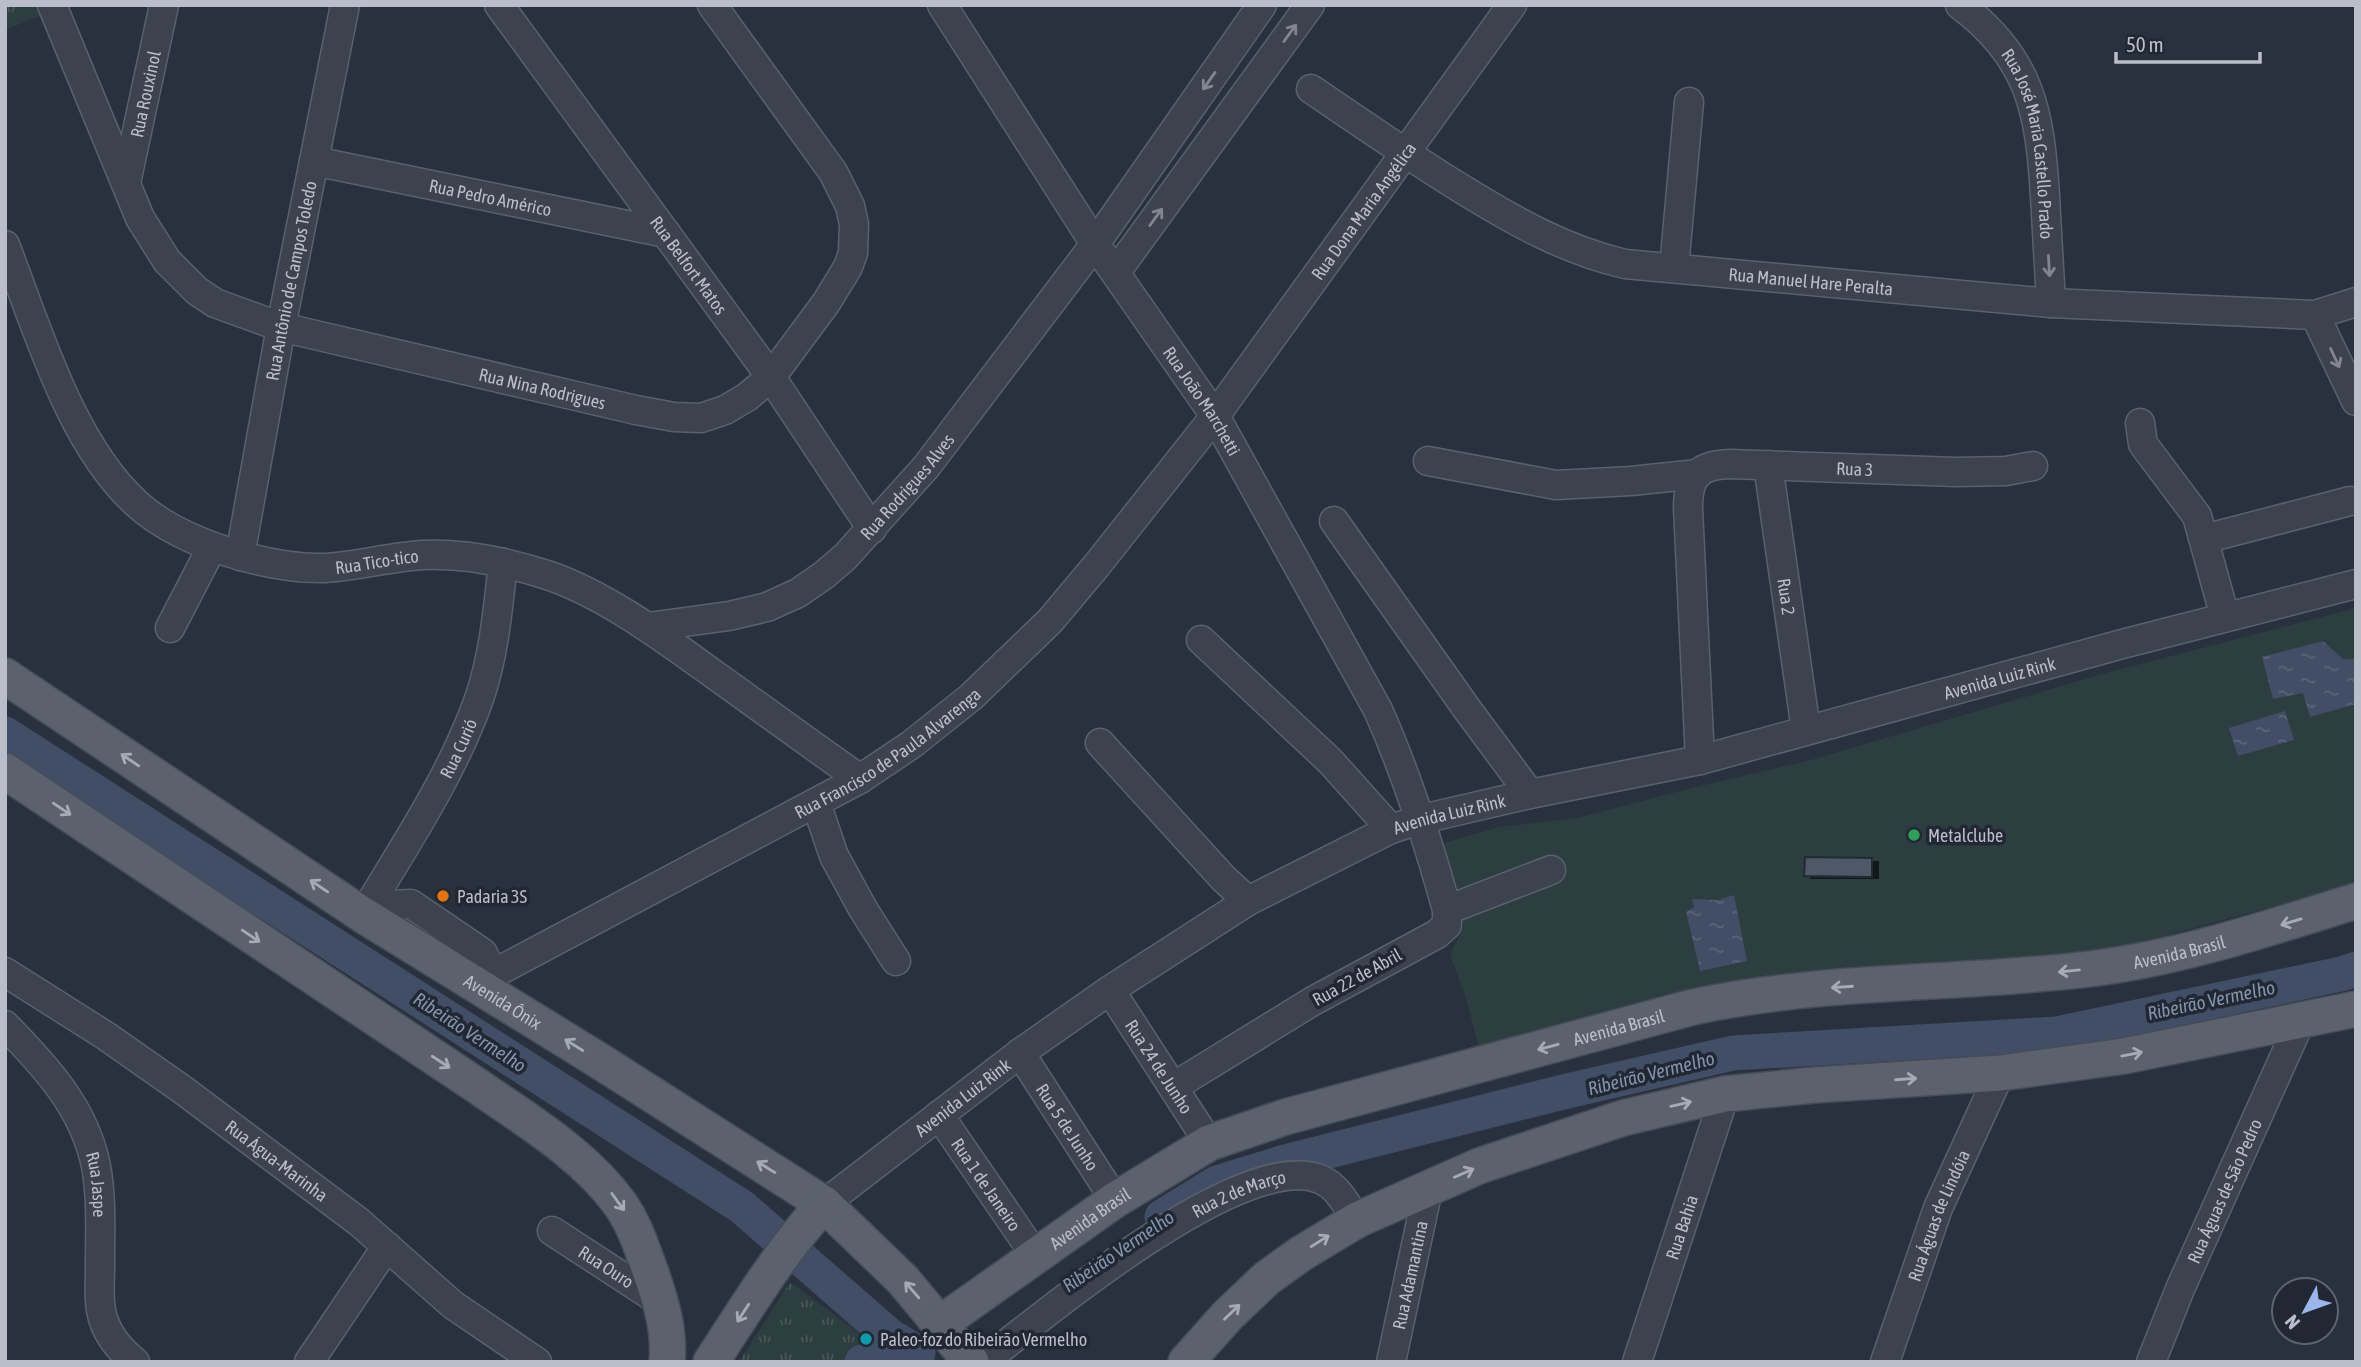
<svg xmlns="http://www.w3.org/2000/svg" width="2361" height="1367" viewBox="0 0 2361 1367" font-family="'Asap Condensed',sans-serif">
  <style>
    .park { fill: url(#park-tufts) }
    .pitch { fill: #2c3e40 }
    .water { fill: url(#water-ripples) }
    .lines { fill: none; stroke-linecap: round; stroke-linejoin: round }
    .river { stroke: #414e65; stroke-width: 35 }
    .building { fill: #4f5866; stroke: #232a35; stroke-width: 2; filter: url(#shadow) }
    .minor-casing { stroke: #5a616c; stroke-width: 31 }
    .major-casing { stroke: #464c57; stroke-width: 38 }
    .minor { stroke: #3d434e; stroke-width: 28 }
    .major { stroke: #5b626e; stroke-width: 35 }
    .oneway { stroke: #818792 }
    .oneway2 { stroke: #a6acb7 }
    .leisure-dot { fill: #2e9e5b; stroke: #212833; stroke-width: 2.5 }
    .food-dot { fill: #e8710a; stroke: #212833; stroke-width: 2.5 }
    .culture-dot { fill: #0f9aa8; stroke: #212833; stroke-width: 2.5 }
    .labels { text-anchor: middle; dominant-baseline: central; stroke-width: 7; stroke-linejoin: round; paint-order: stroke }
    .street-label { font-size: 18px; fill: #b9bec9; stroke: #212833 }
    .poi-label { font-size: 18px; fill: #b9bec9; stroke: #212833; text-anchor: start }
    .water-label { font-size: 19px; font-style: italic; fill: #8494ac; stroke: #212833 }
  </style>
  <defs>
    <pattern id="park-tufts" width="24" height="20" patternUnits="userSpaceOnUse" patternTransform="scale(1.75)"><rect width="24" height="20" fill="#2c3e40"/><path d="M3 7l-1-3M5 7V3M7 7l1-3M15 17l-1-3M17 17v-4M19 17l1-3" fill="none" stroke="#48585a"/></pattern>
    <pattern id="water-ripples" width="26" height="14" patternUnits="userSpaceOnUse" patternTransform="scale(1.75)"><rect width="26" height="14" fill="#414e65"/><path d="M2 4q2-2 4 0t4 0M15 11q2-2 4 0t4 0" fill="none" stroke="#5a667a"/></pattern>
    <filter id="shadow"><feDropShadow dx="7" dy="4" stdDeviation="0" flood-color="#0009"/></filter>
  </defs>
  <rect width="100%" height="100%" fill="#29313e"/>
  <!-- park -->
  <g class="park">
    <path d="M6 5H41L44 14 5 30Z"/>
    <path d="M790 1282 898 1362H739Z"/>
  </g>
  <!-- pitch -->
  <path class="pitch" d="M2356 608V882L2330 891 2091 956 1480 1051 1465 995 1450 955 1464 926 1444 843 1499 827 1577 818 1696 787 1811 760 2106 673Z"/>
  <!-- water -->
  <g class="water">
    <path d="M2323 641 2343 659H2356V704L2310 717 2303 693 2273 699 2262 657Z"/>
    <path d="M2285 711 2294 740 2238 756 2229 728Z"/>
    <path d="M1734 895 1747 961 1700 971 1686 912 1694 907 1692 899 1718 900Z"/>
  </g>
  <g class="lines">
    <!-- river -->
    <g class="river">
      <path d="M5 734 742 1207 890 1336 918 1353"/>
      <path d="M1162 1217 1217 1183 1285 1162 1563 1092 1733 1053 2056 1034 2341 974 2356 969"/>
      <path d="M862 1362 885 1356 890 1336"/>
    </g>
  </g>
  <!-- building -->
  <path class="building" d="M1805 857 1872 858V877L1804 876Z"/>
  <g class="lines">
    <defs>
      <g id="minor">
        <path id="s1" d="M52 5 140 218 167 261 197 291 215 303 281 327 636 410 674 417 701 418 725 410 747 397 771 377 826 303 848 267 853 253 854 224 850 206 833 172 712 5"/>
        <path id="s2" d="M499 5 771 377 872 529"/>
        <path id="s3" d="M942 5 1095 244 1215 416 1378 710C1407 775 1428 841 1447 910V925L1437 934 1313 1001 1173 1087"/>
        <path id="s4" d="M1960 5C2031 58 2040 113 2045 196 2047 232 2049 268 2051 303"/>
        <path id="s5" d="M1311 89C1361 123 1410 157 1462 189 1514 221 1565 250 1625 264L2051 303 2315 315 2356 302"/>
        <path id="s6" d="M314 161 666 233"/>
        <path id="s7" d="M126 183 164 5"/>
        <path id="s8" d="M5 245C37 327 70 443 136 503 162 527 195 541 228 552 260 562 291 569 325 568 358 566 390 557 423 555 466 553 507 562 547 575 602 593 661 636 708 670 758 706 809 743 860 779"/>
        <path d="M1674 268 1689 102"/>
        <path d="M1116 272 1310 5"/>
        <path d="M2315 315 2356 401"/>
        <path d="M2140 423 2143 444 2197 516 2225 617"/>
        <path d="M1428 461 1556 485 1631 481 1698 474"/>
        <path id="s9" d="M1768 465 1806 730"/>
        <path d="M1334 521 1467 709 1530 794"/>
        <path d="M2204 539 2350 501"/>
        <path id="s10" d="M240 556 281 327 345 5"/>
        <path id="s11" d="M648 627 729 616 767 607 798 593 824 575 845 557 926 467 1095 244 1262 5"/>
        <path d="M170 628 212 547"/>
        <path d="M1201 640 1330 761 1391 829"/>
        <path d="M1100 743 1224 879 1248 901"/>
        <path id="s12" d="M1700 760 1688 508C1688 476 1698 465 1730 464L1956 472 2006 471 2033 466"/>
        <path d="M816 803 834 856 863 909 896 961"/>
        <path d="M368 906 411 904 483 953 492 974"/>
        <path d="M1447 910 1551 870"/>
        <path id="s13" d="M363 915C405 845 451 777 479 699 494 656 498 608 503 563"/>
        <path id="s14" d="M5 972 106 1036 183 1090 359 1222 453 1305 537 1362"/>
        <path id="s15" d="M476 983 860 779 912 744 971 697 1050 621 1097 565 1215 416 1512 5"/>
        <path id="s16" d="M1110 990 1209 1143"/>
        <path id="s17" d="M5 1025C45 1066 84 1107 96 1166 102 1198 100 1235 100 1267 100 1283 98 1300 102 1315 107 1335 120 1350 135 1362"/>
        <path id="s18" d="M1020 1053 1115 1200"/>
        <path id="s19" d="M939 1115 1035 1255"/>
        <path id="s20" d="M824 1204 1020 1053 1110 990 1248 901 1391 829 1422 819 1530 794 1700 760 2126 643 2356 584"/>
        <path id="s21" d="M552 1231 661 1302"/>
        <path d="M309 1362 387 1246"/>
        <path id="s22" d="M983 1362C1045 1315 1246 1145 1322 1180 1338 1187 1347 1206 1357 1220"/>
        <path id="s23" d="M1391 1362 1428 1189"/>
        <path id="s24" d="M1637 1362 1725 1094"/>
        <path id="s25" d="M1885 1362 1938 1208 2000 1073"/>
        <path id="s26" d="M2151 1362 2180 1289 2300 1022"/>
      </g>
      <g id="major">
        <path id="s27" d="M5 676 363 915 598 1060 824 1204 903 1280 971 1362"/>
        <path d="M5 771 476 1085C526 1120 584 1154 620 1204 635 1225 642 1249 651 1273 661 1302 670 1331 667 1362"/>
        <path id="s28" d="M941 1323 1115 1200 1209 1143 1285 1117 1693 1007C1823 979 1957 985 2089 969 2180 958 2269 928 2356 901"/>
        <path d="M711 1362C747 1307 780 1252 824 1204"/>
        <path d="M1186 1362 1228 1315 1267 1278 1302 1253 1357 1220 1479 1166 1623 1118 1725 1094 1815 1085 2000 1073 2124 1056 2356 1009"/>
      </g>
    </defs>
    <!-- minor casing -->
    <use href="#minor" class="minor-casing"/>
    <!-- major casing -->
    <use href="#major" class="major-casing"/>
    <!-- minor -->
    <use href="#minor" class="minor"/>
    <!-- major -->
    <use href="#major" class="major"/>
  </g>
  <!-- one-way arrows -->
  <defs><path id="oneway-shaft" d="M-6 0H5M1.5-3L5.5 0L1.5 3" fill="none" stroke-width="1.6" stroke-linecap="round" stroke-linejoin="round" transform="scale(1.75)"/></defs>
  <g class="oneway">
    <use href="#oneway-shaft" transform="translate(1290 33) rotate(-54)"/>
    <use href="#oneway-shaft" transform="translate(1209 81) rotate(125)"/>
    <use href="#oneway-shaft" transform="translate(1156 217) rotate(-54)"/>
    <use href="#oneway-shaft" transform="translate(2049 266) rotate(87)"/>
    <use href="#oneway-shaft" transform="translate(2335 358) rotate(65)"/>
  </g>
  <g class="oneway2">
    <use href="#oneway-shaft" transform="translate(130 760) rotate(-146)"/>
    <use href="#oneway-shaft" transform="translate(62 809) rotate(34)"/>
    <use href="#oneway-shaft" transform="translate(319 886) rotate(-146)"/>
    <use href="#oneway-shaft" transform="translate(2291 922) rotate(163)"/>
    <use href="#oneway-shaft" transform="translate(251 936) rotate(34)"/>
    <use href="#oneway-shaft" transform="translate(2069 971) rotate(174)"/>
    <use href="#oneway-shaft" transform="translate(1842 987) rotate(176)"/>
    <use href="#oneway-shaft" transform="translate(574 1045) rotate(-148)"/>
    <use href="#oneway-shaft" transform="translate(1548 1047) rotate(165)"/>
    <use href="#oneway-shaft" transform="translate(2132 1054) rotate(-11)"/>
    <use href="#oneway-shaft" transform="translate(441 1062) rotate(33)"/>
    <use href="#oneway-shaft" transform="translate(1906 1079) rotate(-4)"/>
    <use href="#oneway-shaft" transform="translate(1681 1104) rotate(-13)"/>
    <use href="#oneway-shaft" transform="translate(766 1167) rotate(-148)"/>
    <use href="#oneway-shaft" transform="translate(1464 1173) rotate(-24)"/>
    <use href="#oneway-shaft" transform="translate(618 1202) rotate(54)"/>
    <use href="#oneway-shaft" transform="translate(1320 1241) rotate(-32)"/>
    <use href="#oneway-shaft" transform="translate(912 1290) rotate(-131)"/>
    <use href="#oneway-shaft" transform="translate(1232 1312) rotate(-44)"/>
    <use href="#oneway-shaft" transform="translate(743 1313) rotate(123)"/>
  </g>
  <!-- markers -->
  <circle class="leisure-dot" cx="1914" cy="835" r="7"/>
  <circle class="food-dot" cx="443" cy="896" r="7"/>
  <circle class="culture-dot" cx="866" cy="1339" r="7"/>
  <g class="labels">
    <!-- street labels -->
    <g class="street-label">
      <text stroke="none"><textPath href="#s7" startOffset="91">Rua Rouxinol</textPath></text>
      <text stroke="none"><textPath href="#s4" startOffset="163">Rua José Maria Castello Prado</textPath></text>
      <text stroke="none"><textPath href="#s6" startOffset="180">Rua Pedro Américo</textPath></text>
      <text stroke="none"><textPath href="#s15" startOffset="1199">Rua Dona Maria Angélica</textPath></text>
      <text stroke="none"><textPath href="#s2" startOffset="322">Rua Belfort Matos</textPath></text>
      <text stroke="none"><textPath href="#s10" startOffset="280">Rua Antônio de Campos Toledo</textPath></text>
      <text stroke="none"><textPath href="#s5" startOffset="548">Rua Manuel Hare Peralta</textPath></text>
      <text stroke="none"><textPath href="#s1" startOffset="684">Rua Nina Rodrigues</textPath></text>
      <text stroke="none"><textPath href="#s3" startOffset="474">Rua João Marchetti</textPath></text>
      <text stroke="none"><textPath href="#s12" startOffset="448">Rua 3</textPath></text>
      <text stroke="none"><textPath href="#s11" startOffset="308">Rua Rodrigues Alves</textPath></text>
      <text stroke="none"><textPath href="#s8" startOffset="548">Rua Tico-tico</textPath></text>
      <text stroke="none"><textPath href="#s9" startOffset="133">Rua 2</textPath></text>
      <text stroke="none"><textPath href="#s20" startOffset="1309">Avenida Luiz Rink</textPath></text>
      <text stroke="none"><textPath href="#s13" startOffset="192">Rua Curió</textPath></text>
      <text stroke="none"><textPath href="#s15" startOffset="472">Rua Francisco de Paula Alvarenga</textPath></text>
      <text stroke="none"><textPath href="#s20" startOffset="742">Avenida Luiz Rink</textPath></text>
      <text stroke="none"><textPath href="#s28" startOffset="1316">Avenida Brasil</textPath></text>
      <text transform="translate(1357 977) rotate(-29)">Rua 22 de Abril</text>
      <text stroke="none"><textPath href="#s27" startOffset="595">Avenida Ônix</textPath></text>
      <text stroke="none"><textPath href="#s28" startOffset="749">Avenida Brasil</textPath></text>
      <text stroke="none"><textPath href="#s16" startOffset="91">Rua 24 de Junho</textPath></text>
      <text stroke="none"><textPath href="#s20" startOffset="175">Avenida Luiz Rink</textPath></text>
      <text stroke="none"><textPath href="#s18" startOffset="88">Rua 5 de Junho</textPath></text>
      <text stroke="none"><textPath href="#s14" startOffset="331">Rua Água-Marinha</textPath></text>
      <text stroke="none"><textPath href="#s17" startOffset="189">Rua Jaspe</textPath></text>
      <text stroke="none"><textPath href="#s19" startOffset="84">Rua 1 de Janeiro</textPath></text>
      <text stroke="none"><textPath href="#s26" startOffset="186">Rua Águas de São Pedro</textPath></text>
      <text stroke="none"><textPath href="#s22" startOffset="308">Rua 2 de Março</textPath></text>
      <text stroke="none"><textPath href="#s25" startOffset="156">Rua Águas de Lindóia</textPath></text>
      <text stroke="none"><textPath href="#s28" startOffset="182">Avenida Brasil</textPath></text>
      <text stroke="none"><textPath href="#s24" startOffset="142">Rua Bahia</textPath></text>
      <text stroke="none"><textPath href="#s21" startOffset="65">Rua Ouro</textPath></text>
      <text stroke="none"><textPath href="#s23" startOffset="89">Rua Adamantina</textPath></text>
    </g>
    <!-- poi labels -->
    <g class="poi-label">
      <text x="1928" y="835">Metalclube</text>
      <text x="457" y="896">Padaria 3S</text>
      <text x="880" y="1339">Paleo-foz do Ribeirão Vermelho</text>
    </g>
    <!-- water labels -->
    <g class="water-label">
      <text transform="translate(2211 1000) rotate(-12)">Ribeirão Vermelho</text>
      <text transform="translate(470 1032) rotate(33)">Ribeirão Vermelho</text>
      <text transform="translate(1651 1073) rotate(-14)">Ribeirão Vermelho</text>
      <text transform="translate(1118 1251) rotate(-34)">Ribeirão Vermelho</text>
    </g>
  </g>
  <!-- border -->
  <rect width="2361" height="1367" fill="none" stroke="#b9bec9" stroke-width="14"/>
  <!-- north arrow -->
  <g transform="translate(2305 1311) rotate(229)"><circle r="33" fill="#212833" stroke="#5e646f" stroke-width="2"/>
  <path d="M0-5L12 26L0 18L-12 26Z" fill="#9ab6ec"/>
  <text y="-10" font-size="19" font-weight="bold" text-anchor="middle" fill="#b9bec9">N</text>
  </g>
  <!-- scale -->
  <path d="M2116 52v10h144v-10" fill="none" stroke="#b9bec9" stroke-width="3.5"/>
  <text x="2126" y="52" font-size="21" fill="#b9bec9" stroke="#212833" stroke-width="5" paint-order="stroke">50 m</text>
</svg>
